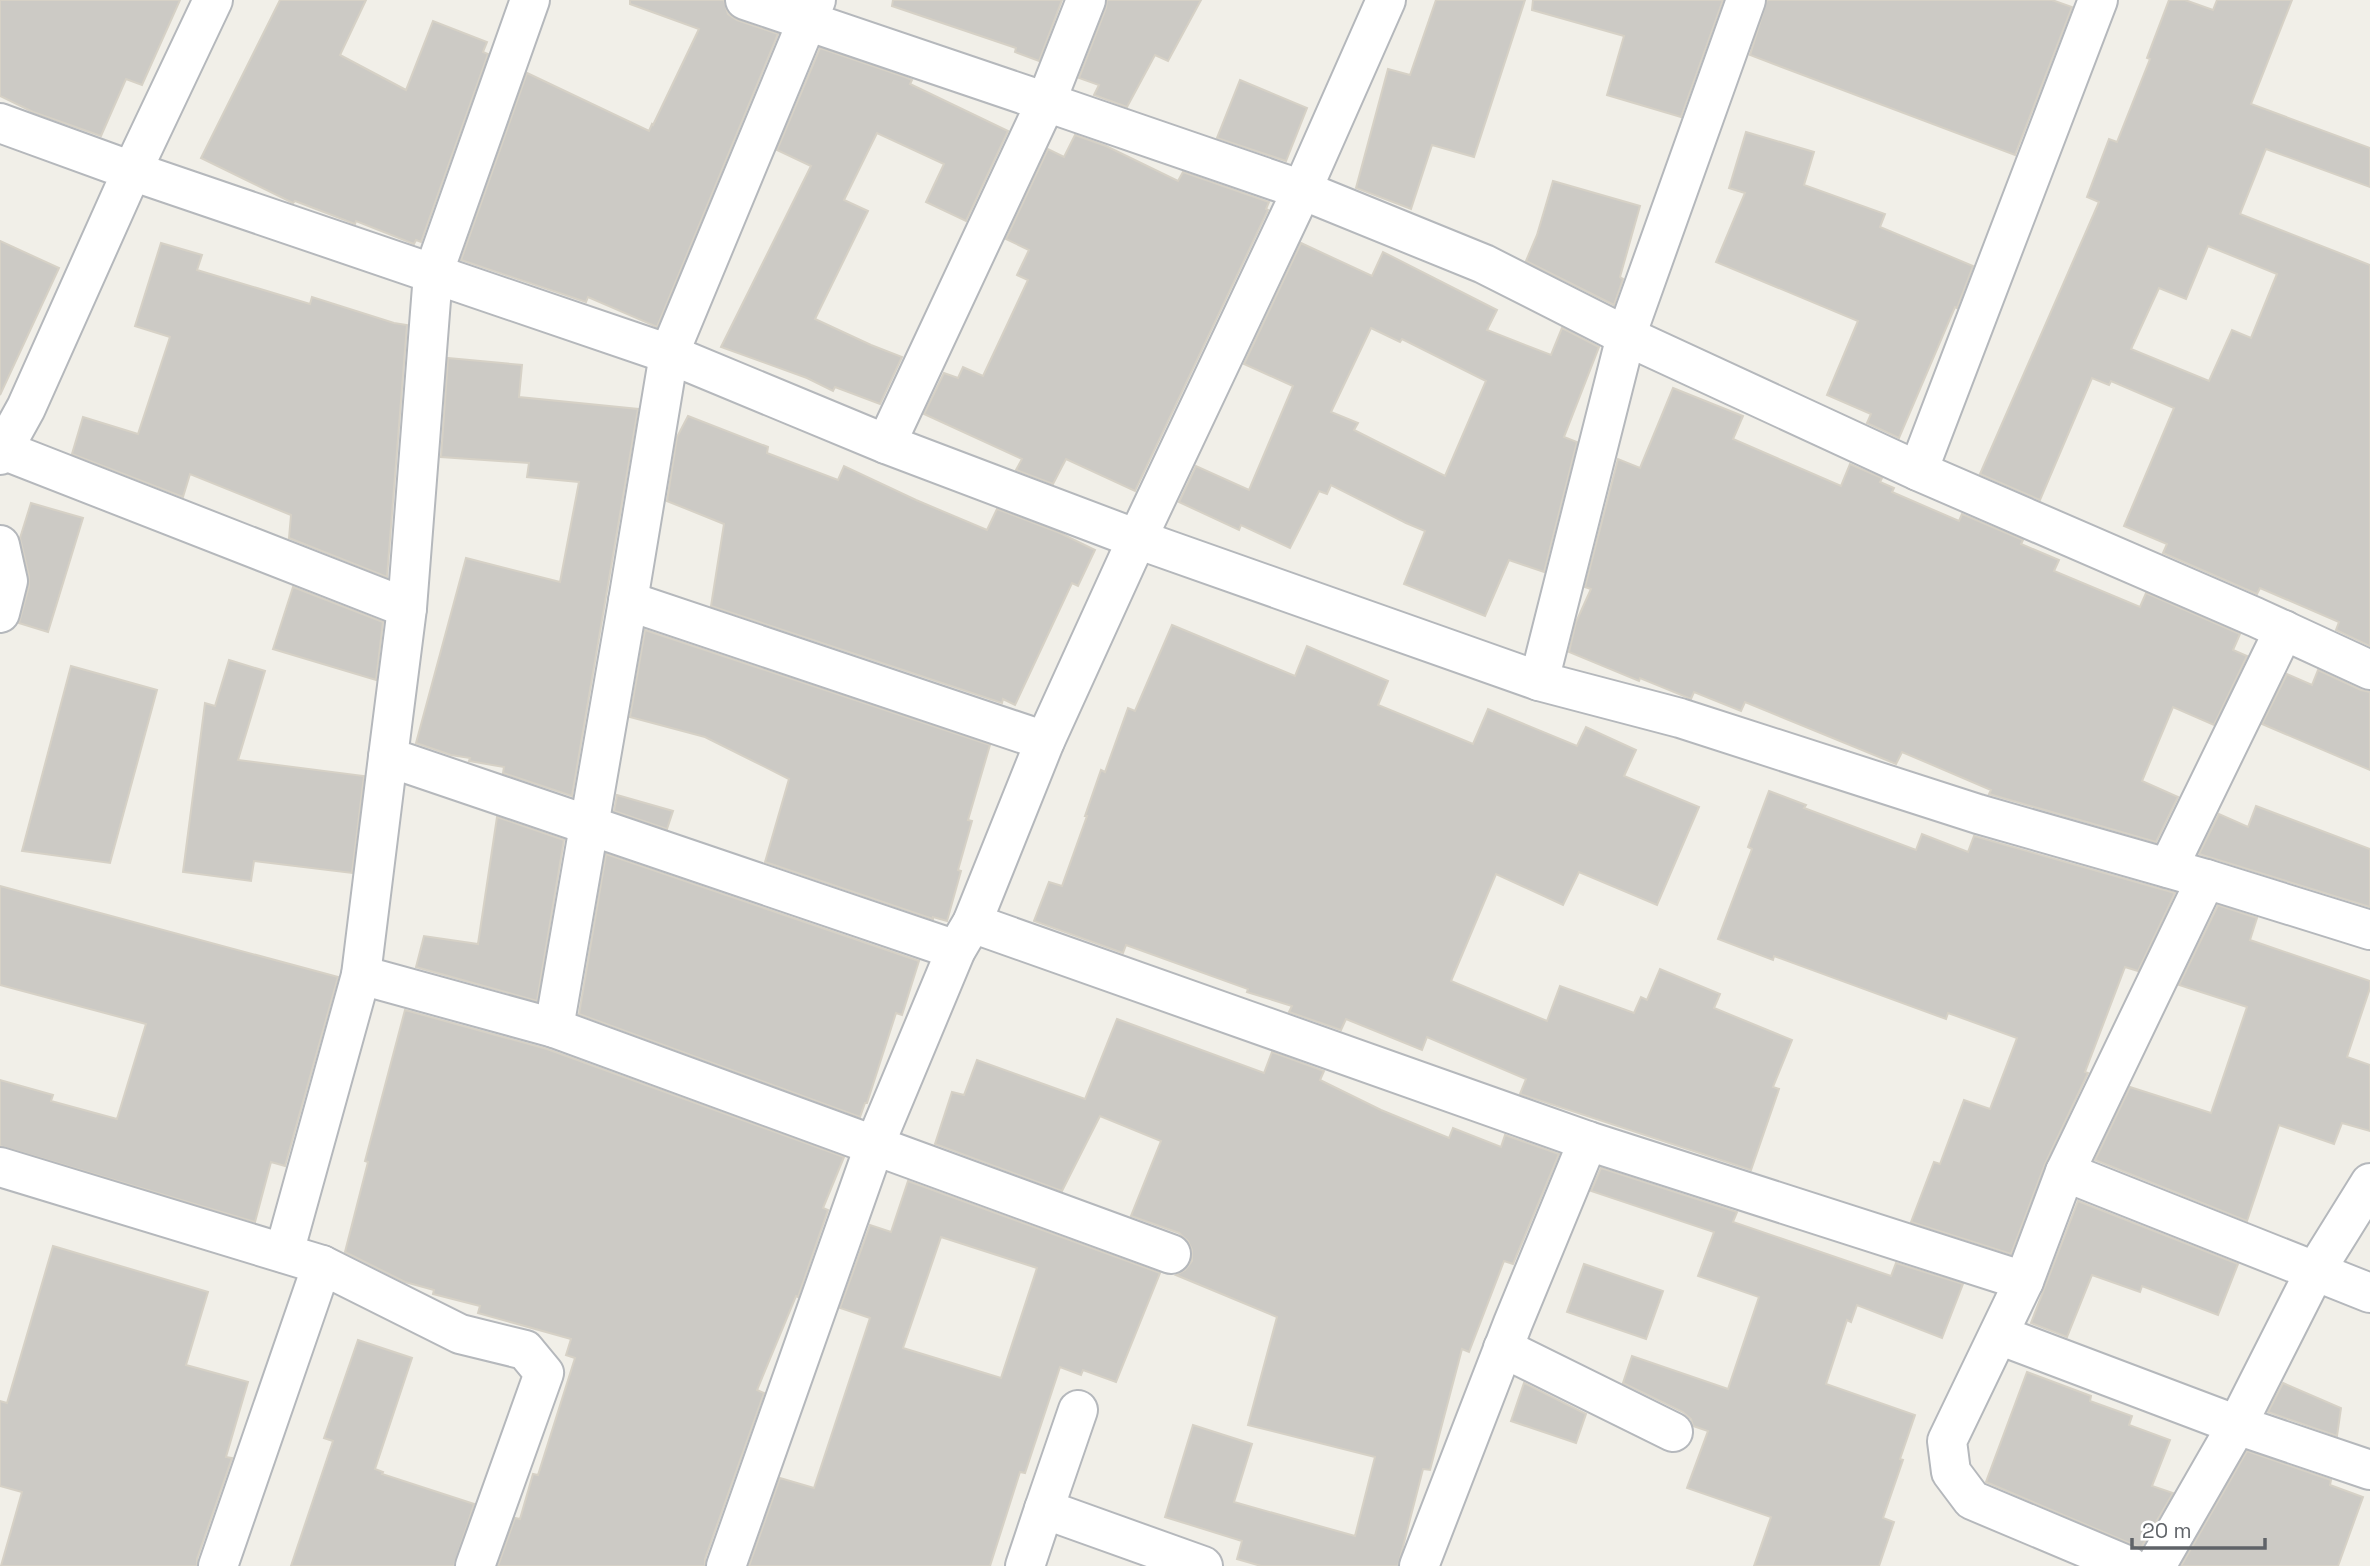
<svg xmlns="http://www.w3.org/2000/svg" width="2370" height="1566" viewBox="0 0 2370 1566" font-family="'Space Grotesk',sans-serif">
  <style>
    .building { fill: #cccac5; stroke: #d6d1c6; stroke-width: 2; fill-rule: evenodd }
    .lines { fill: none; stroke-linecap: round; stroke-linejoin: round }
    .minor-casing { stroke: #b5b8bc; stroke-width: 42 }
    .minor { stroke: #fff; stroke-width: 38 }
  </style>
  <rect width="100%" height="100%" fill="#f1efe8"/>
  <!-- building -->
  <g class="building">
    <path d="M0 0H180L142 85 126 79 101 136 33 112 0 96Z"/>
    <path d="M280 0H366L340 55 406 90 433 21 487 42 483 52 488 54 421 242 416 240 414 244 356 221 355 224 295 201 293 203 201 158Z"/>
    <path d="M630 0H724L728 14 737 20 778 34 657 327 588 297 586 302 461 260 527 73 649 131 652 124 653 125 699 29 630 4Z"/>
    <path d="M893 0H1062L1039 61 1015 52 1016 48 892 6Z"/>
    <path d="M1107 0H1201L1168 61 1155 55 1127 107 1094 95 1099 85 1079 78 1106 8Z"/>
    <path d="M1436 0H1525L1474 157 1432 145 1411 209 1356 188 1388 69 1410 75Z"/>
    <path d="M1533 0H1723L1681 117 1607 95 1624 36 1532 10Z"/>
    <path d="M1767 0H2052L2072 7 2015 155 1750 55Z"/>
    <path d="M2169 0H2185L2213 10 2217 0H2292L2251 104 2370 148V187L2266 149 2240 214 2370 265V646L2336 630 2339 622 2260 588 2257 594 2163 553 2167 544 2124 526 2174 408 2111 381 2109 385 2092 378 2040 500 1980 474 2099 202 2087 197 2109 139 2117 142 2150 59 2147 58ZM2208 246 2277 274 2251 338 2232 330 2209 381 2131 349 2159 288 2186 299Z"/>
    <path d="M820 48 905 77 912 80 910 84 1008 131 966 221 926 202 944 164 877 133 844 200 868 211 815 319 871 345 902 357 880 404 835 387 833 391 807 378 721 347 811 166 777 150Z"/>
    <path d="M1240 80 1307 108 1286 161 1217 138Z"/>
    <path d="M1746 132 1814 152 1804 185 1885 214 1880 227 1973 266 1957 308 1955 307 1899 438 1867 423 1871 414 1827 395 1858 321 1716 262 1745 193 1729 188Z"/>
    <path d="M1075 135 1106 146 1178 181 1183 172 1269 202 1266 209 1268 210 1135 491 1066 459 1053 484 1016 470 1022 459 924 414 944 373 958 378 963 367 983 376 1028 280 1017 275 1029 250 1006 239 1048 149 1064 157Z"/>
    <path d="M1553 181 1640 206 1620 277 1623 279 1614 305 1526 261 1537 235Z"/>
    <path d="M0 241 59 268 0 395Z"/>
    <path d="M161 243 202 255 197 270 310 304 312 297 394 323 407 325 387 577 289 538 291 515 190 474 183 497 72 454 83 417 138 434 170 337 135 326Z"/>
    <path d="M1301 243 1372 276 1383 252 1497 310 1487 330 1551 355 1562 328 1599 347 1564 437 1577 442 1544 572 1509 560 1485 616 1404 584 1425 531 1406 523 1331 485 1327 494 1319 491 1290 548 1241 525 1239 530 1179 502 1196 466 1249 490 1293 386 1244 364ZM1371 328 1400 342 1402 339 1486 381 1445 476 1354 430 1358 423 1331 412Z"/>
    <path d="M448 358 522 365 519 397 638 409 572 796 503 773 504 767 469 761 470 758 451 755 416 743 466 558 560 582 579 482 527 477 529 463 441 457Z"/>
    <path d="M1673 388 1743 416 1733 439 1841 486 1850 464 1882 478 1880 482 1894 488 1892 492 1959 521 1962 514 2023 540 2021 544 2059 560 2054 571 2140 607 2146 593 2240 634 2233 650 2247 656 2214 725 2173 707 2142 781 2178 797 2156 842 1989 794 1991 790 1902 752 1896 764 1745 702 1741 711 1694 692 1691 699 1640 678 1639 681 1569 652 1576 622 1591 589 1585 587 1618 459 1640 468Z"/>
    <path d="M688 416 768 447 767 453 838 480 844 466 916 500 987 530 997 509 1060 533 1095 550 1078 586 1072 583 1015 705 1003 699 1002 703 711 606 724 524 667 501 677 437Z"/>
    <path d="M31 503 83 518 48 632 19 623 29 586V576L20 538Z"/>
    <path d="M293 587 383 622 376 680 273 649Z"/>
    <path d="M1172 625 1295 676 1307 646 1388 681 1378 705 1473 744 1488 709 1577 746 1586 727 1636 750 1624 776 1699 807 1657 905 1579 872 1563 905 1496 874 1451 981 1547 1021 1560 986 1634 1013 1641 997 1647 1000 1660 969 1720 994 1714 1008 1792 1040 1773 1087 1779 1089 1751 1170 1520 1094 1526 1079 1427 1037 1422 1050 1346 1019 1341 1030 1289 1012 1292 1006 1247 992 1248 989 1126 945 1123 953 1034 921 1049 882 1062 886 1087 816H1085L1101 770 1105 772 1128 708 1135 711Z"/>
    <path d="M645 630 990 745 968 820 972 821 958 870 961 871 947 921 933 917V919L765 862 789 779 705 737 630 717Z"/>
    <path d="M229 660 265 671 238 760 364 776 352 873 254 861 251 881 183 872 205 703 215 706Z"/>
    <path d="M71 666 157 690 110 863 22 851Z"/>
    <path d="M2318 670 2361 690 2370 692V770L2262 724 2287 674 2312 685Z"/>
    <path d="M1769 791 1806 805 1804 808 1916 850 1922 834 1968 852 1974 836 2175 893 2138 971 2125 967 2085 1072 2088 1073 2045 1164 2011 1254 1911 1222 1934 1162 1940 1164 1964 1100 1990 1109 2017 1038 1948 1013 1946 1019 1774 956 1773 960 1718 939 1752 849 1748 847Z"/>
    <path d="M617 795 673 811 667 829 614 811Z"/>
    <path d="M2256 806 2370 849V907L2199 854 2219 814 2248 827Z"/>
    <path d="M497 817 564 840 537 1001 416 967 424 936 478 944Z"/>
    <path d="M606 854 919 961 902 1015 896 1013 867 1103H865L860 1117 579 1014Z"/>
    <path d="M0 886 338 977 285 1166 271 1162 255 1222 0 1146V1080L53 1095 51 1101 117 1119 146 1024 0 985Z"/>
    <path d="M2218 905 2257 918 2250 940 2370 981V988L2347 1057 2370 1065V1131L2342 1123 2334 1144 2279 1125 2247 1221 2095 1160 2130 1087 2211 1113 2247 1007 2179 985Z"/>
    <path d="M405 1010 547 1049 844 1157 823 1208 828 1210 798 1297 796 1296 757 1390 764 1393 705 1559V1566H498L515 1518 520 1519 533 1474 538 1475 575 1358 566 1355 571 1339 478 1313 480 1306 433 1294 434 1290 405 1282 345 1252 368 1162 365 1161Z"/>
    <path d="M1117 1019 1264 1073 1272 1052 1324 1071 1320 1080 1381 1110 1449 1138 1453 1128 1501 1147 1505 1135 1559 1154 1513 1264 1504 1261 1469 1352 1462 1349 1430 1470 1423 1469 1398 1566H1261L1237 1559 1242 1541 1165 1517 1193 1425 1252 1444 1234 1502 1355 1536 1375 1457 1248 1425 1277 1317 1176 1275 1185 1270 1192 1261V1250L1188 1241 1179 1233 1131 1216 1161 1141 1100 1116 1062 1191 935 1144 952 1092 964 1095 977 1060 1085 1099Z"/>
    <path d="M1601 1168 1737 1212 1733 1222 1891 1276 1896 1263 1963 1284 1942 1338 1857 1305 1851 1322 1847 1320 1826 1384 1915 1415 1900 1459 1903 1460 1883 1518 1894 1522 1879 1566H1754L1771 1517 1687 1488 1708 1431 1693 1426 1691 1419 1683 1412 1623 1383 1632 1356 1728 1389 1759 1297 1698 1276 1714 1232 1591 1191Z"/>
    <path d="M908 1181 1160 1273 1116 1382 1083 1370 1081 1375 1060 1367 1025 1473 1020 1472 990 1566H749L780 1478 814 1488 870 1318 840 1308 870 1225 891 1232ZM941 1237 1037 1268 1001 1378 903 1348Z"/>
    <path d="M2078 1201 2238 1264 2218 1315 2142 1286 2140 1292 2092 1275 2067 1337 2031 1323Z"/>
    <path d="M53 1246 208 1292 186 1365 248 1382 226 1457 232 1458 197 1559V1566H1L22 1492 0 1486V1401L7 1403Z"/>
    <path d="M1584 1264 1663 1291 1646 1339 1567 1312Z"/>
    <path d="M358 1340 412 1358 375 1469 383 1472 382 1474 474 1504 454 1566H291L333 1441 324 1438Z"/>
    <path d="M2027 1372 2091 1396 2090 1401 2132 1416 2129 1425 2170 1440 2152 1486 2173 1493 2141 1548 1986 1482Z"/>
    <path d="M1524 1383 1586 1414 1576 1443 1511 1421Z"/>
    <path d="M2283 1383 2341 1408 2337 1436 2268 1412Z"/>
    <path d="M2247 1451 2331 1480 2330 1485 2363 1497 2338 1566H2181Z"/>
  </g>
  <g class="lines">
    <defs>
      <g id="minor">
        <path d="M213 0 132 171 669 354 886 444 1137 539 1539 681 1680 718 1978 814 2206 879 2370 930"/>
        <path d="M530 0 433 274 407 608 388 757 956 950"/>
        <path d="M745 0 1046 102 886 444"/>
        <path d="M1086 0 1046 102 1302 190 1484 264 1626 336 1918 471 2255 617 2370 670"/>
        <path d="M0 123 132 171 26 408 0 455"/>
        <path d="M3 450 407 608"/>
        <path d="M1918 471 2098 0"/>
        <path d="M0 545 8 581 0 613"/>
        <path d="M628 601 1045 741"/>
        <path d="M1539 681 1626 336 1746 0"/>
        <path d="M2168 868 2284 630"/>
        <path d="M972 923 1588 1141 2024 1281 2065 1172 2206 879"/>
        <path d="M361 975 554 1028 1171 1254"/>
        <path d="M554 1028 628 601 669 354 816 0"/>
        <path d="M0 1167 322 1265 460 1334 525 1350 544 1373 475 1566"/>
        <path d="M2065 1172 2370 1293"/>
        <path d="M2370 1183 2314 1273 2237 1425 2370 1470"/>
        <path d="M284 1253 361 975 388 757"/>
        <path d="M2024 1281 1947 1441 1951 1472 1972 1500 2129 1566"/>
        <path d="M1999 1335 2237 1425 2156 1566"/>
        <path d="M1503 1348 1673 1432"/>
        <path d="M1078 1410 1044 1509 1203 1566"/>
        <path d="M218 1566 322 1265"/>
        <path d="M726 1566 875 1144 956 950 972 923 1045 741 1137 539 1302 190 1386 0"/>
        <path d="M1025 1566 1044 1509"/>
        <path d="M1419 1566 1513 1323 1588 1141"/>
      </g>
    </defs>
    <!-- minor casing -->
    <use href="#minor" class="minor-casing"/>
    <!-- minor -->
    <use href="#minor" class="minor"/>
  </g>
  <!-- scale -->
  <path d="M2132 1538v10h133v-10" fill="none" stroke="#5f6368" stroke-width="3.5"/>
  <text x="2142" y="1538" font-size="21" fill="#5f6368" stroke="#ffffff" stroke-width="5" paint-order="stroke">20 m</text>
</svg>
